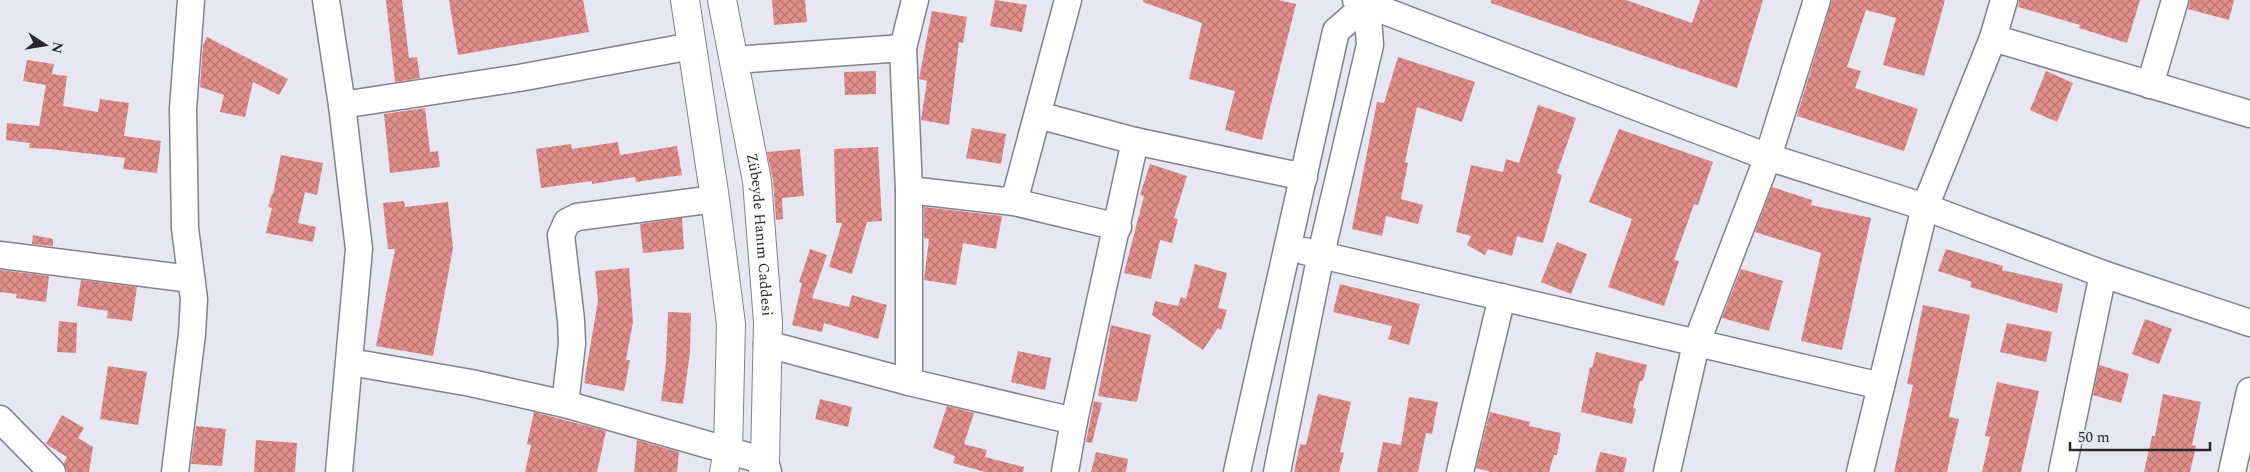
<svg xmlns="http://www.w3.org/2000/svg" width="2250" height="472" viewBox="0 0 2250 472" font-family="Spectral,serif">
  <style>
    .building { fill: url(#building-cross-hatch) }
    .lines { fill: none; stroke-linecap: round; stroke-linejoin: round }
    .minor-casing { stroke: #83818e; stroke-width: 29 }
    .major-casing { stroke: #83818e; stroke-width: 30 }
    .minor { stroke: #fff; stroke-width: 26 }
    .major { stroke: #fff; stroke-width: 28 }
    .labels { text-anchor: middle; dominant-baseline: central; stroke-width: 4; stroke-linejoin: round; paint-order: stroke }
    .street-label { font-size: 15px; fill: #29282d; stroke: #e7e6f3 }
  </style>
  <defs>
    <pattern id="building-cross-hatch" width="8" height="8" patternUnits="userSpaceOnUse" patternTransform="scale(1.25)"><rect width="8" height="8" fill="#e28e8a"/><path d="M0 0l8 8M0 8l8-8" fill="none" stroke="#b77471"/></pattern>
  </defs>
  <rect width="100%" height="100%" fill="#e7e6f3"/>
  <!-- building -->
  <g class="building">
    <path d="M386 0H402L409 58 417 57 420 78 395 82Z"/>
    <path d="M449 0H583L589 32 458 55Z"/>
    <path d="M772 0H805L807 22 774 25Z"/>
    <path d="M995 0 1027 5 1022 32 990 26Z"/>
    <path d="M1143 0H1278L1296 4 1262 140 1225 130 1235 91 1189 79 1202 23 1143 2Z"/>
    <path d="M1491 0H1626L1692 23 1700 0H1763L1737 88 1491 3Z"/>
    <path d="M1832 0H1945L1924 76 1883 65 1896 18 1866 10 1847 67 1861 71 1855 88 1918 109 1904 151 1797 116Z"/>
    <path d="M2019 0H2140L2127 43 2079 28 2080 25 2018 7Z"/>
    <path d="M2190 0H2234L2229 20 2188 9Z"/>
    <path d="M932 11 967 17 963 43 959 42 949 125 921 120 927 81 919 79Z"/>
    <path d="M207 37 288 79 279 95 253 82 245 117 220 112 224 95 200 87 203 45Z"/>
    <path d="M1398 57 1475 82 1462 122 1417 107 1405 162 1408 163 1401 199 1423 205 1418 224 1386 216 1382 236 1352 229 1377 102 1384 103Z"/>
    <path d="M27 60 54 64 52 74 67 76 63 106 98 112 100 99 129 103 124 136 161 141 157 173 123 169 125 158 50 149 29 148 30 143 6 140 7 123 39 126 46 85 23 81Z"/>
    <path d="M876 71V94L845 95 844 72Z"/>
    <path d="M2046 71 2073 83 2057 122 2030 110Z"/>
    <path d="M1538 105 1576 118 1557 173 1562 175 1543 243 1517 236 1512 256 1488 249 1485 255 1467 245 1471 236 1456 232 1471 165 1503 172 1506 159 1519 163Z"/>
    <path d="M425 108 430 152 438 151 440 167 390 173 384 114Z"/>
    <path d="M972 128 1006 134 1001 164 966 158Z"/>
    <path d="M1619 129 1713 162 1698 205 1694 204 1687 224 1674 260 1679 261 1664 306 1608 287 1632 219 1589 202Z"/>
    <path d="M618 142 620 155 677 146 682 175 636 182 635 177 592 184V181L541 188 536 149 571 144 572 149Z"/>
    <path d="M878 147 882 221 867 222 852 274 829 267 842 223H836L834 149Z"/>
    <path d="M800 149 804 196 782 198 783 219 776 220 773 180 767 152Z"/>
    <path d="M281 155 323 163 317 195 305 192 298 223 316 227 313 242 266 233 272 208 268 207 272 194H273Z"/>
    <path d="M1150 164 1187 176 1174 218 1178 219 1172 243 1160 240 1151 279 1124 273 1144 196 1140 195Z"/>
    <path d="M1772 187 1812 200 1811 205 1871 218 1842 350 1801 341 1821 253 1755 232Z"/>
    <path d="M404 201 405 207 448 202 453 248 433 356 376 346 395 249H388L383 203Z"/>
    <path d="M924 207 1002 216 996 249 963 243 956 285 924 280 929 239 924 238Z"/>
    <path d="M682 218 684 249 643 253 640 224Z"/>
    <path d="M33 235 53 239V246L32 244Z"/>
    <path d="M1557 242 1587 254 1571 294 1541 282Z"/>
    <path d="M810 249 827 255 812 298 849 307 852 295 887 305 878 339 824 323 822 332 792 325 802 283 799 282Z"/>
    <path d="M1946 249 2003 266 2002 270 2063 284 2057 313 1970 287 1972 282 1938 271Z"/>
    <path d="M1195 264 1227 273 1218 308 1227 310 1221 330 1218 328 1203 350 1152 315 1155 301 1178 306 1181 297 1186 299Z"/>
    <path d="M629 268 633 322 626 360H630L624 391 584 383 598 301 595 271Z"/>
    <path d="M1741 269 1783 281 1769 331 1722 318Z"/>
    <path d="M0 270 49 276 46 302 16 298 17 294 0 292Z"/>
    <path d="M81 280 137 287 132 321 107 318 108 311 77 306Z"/>
    <path d="M1340 284 1420 304 1409 345 1388 339 1392 326 1333 312Z"/>
    <path d="M1923 305 1970 315 1949 417 1959 419 1947 472H1894L1913 385 1907 384Z"/>
    <path d="M668 312 691 313 690 352 683 404 661 401 666 362Z"/>
    <path d="M2145 319 2172 329 2159 364 2132 354Z"/>
    <path d="M59 321 77 323 76 353 57 352Z"/>
    <path d="M2007 323 2052 332 2046 362 2000 352Z"/>
    <path d="M1111 325 1151 335 1137 402 1098 396Z"/>
    <path d="M1018 351 1051 358 1045 390 1011 382Z"/>
    <path d="M1596 352 1647 365 1643 381H1640L1633 408 1636 409 1632 424 1581 412 1590 367 1592 368Z"/>
    <path d="M2099 365 2129 374 2121 403 2093 395Z"/>
    <path d="M108 366 147 372 138 425 100 419Z"/>
    <path d="M1997 382 2039 391 2021 472H1982L1990 437 1985 436Z"/>
    <path d="M1318 394 1351 402 1340 452 1344 453 1339 472H1294L1300 444 1306 445Z"/>
    <path d="M2163 394 2201 402 2192 445 2196 446 2190 472H2144L2152 436H2155Z"/>
    <path d="M1409 397 1438 402 1432 434 1426 433 1418 472H1377L1383 442 1401 445Z"/>
    <path d="M820 399 852 407 848 427 815 419Z"/>
    <path d="M1094 401 1102 403 1092 443 1086 442Z"/>
    <path d="M947 406 974 413 964 444 987 450 985 457 1024 467 1023 472H985L953 463 955 456 933 448Z"/>
    <path d="M534 412 606 431 597 472H525L531 445 527 444Z"/>
    <path d="M1490 412 1530 422 1529 426 1561 433 1557 455H1554L1549 472H1491L1476 468Z"/>
    <path d="M62 415 84 428 78 438 93 447 89 472H67L64 463 67 457 46 444Z"/>
    <path d="M196 426 226 429 222 466 191 464Z"/>
    <path d="M256 440 297 443 295 472H254Z"/>
    <path d="M637 440 679 452 677 472H634Z"/>
    <path d="M1096 452 1128 459 1126 472H1091Z"/>
    <path d="M1600 452 1627 458 1624 472H1595Z"/>
  </g>
  <g class="lines">
    <defs>
      <g id="minor">
        <path d="M326 0 342 105 359 249 339 472"/>
        <path d="M1356 0 1768 157 1925 207 2103 274 2250 323"/>
        <path d="M1993 38 2250 114"/>
        <path d="M734 60 903 48"/>
        <path d="M2150 85 2175 0"/>
        <path d="M342 105 519 78 692 46"/>
        <path d="M1038 115 1135 141 1304 177"/>
        <path d="M909 190 1014 202 1118 227"/>
        <path d="M1014 202 1068 0"/>
        <path d="M1304 251 1881 386"/>
        <path d="M0 255 191 279"/>
        <path d="M767 344 909 382 1074 421"/>
        <path d="M350 362 471 383 565 404 765 461 768 472"/>
        <path d="M909 382V190L903 48 915 0"/>
        <path d="M565 404 572 344 571 320 561 235 567 222 577 217 715 199"/>
        <path d="M0 419 52 472"/>
        <path d="M175 472 192 334 194 299 185 228 183 109 191 0"/>
        <path d="M1065 472 1074 421 1135 141"/>
        <path d="M1237 472 1336 31 1367 4 1370 45 1321 254 1277 472"/>
        <path d="M1460 472 1502 297"/>
        <path d="M1667 472 1696 344 1768 157 1817 0"/>
        <path d="M1860 472 1925 207 1993 38 2004 0"/>
        <path d="M2062 472 2103 274"/>
        <path d="M2232 472 2250 391"/>
      </g>
      <g id="major">
        <path d="M685 0 715 199 731 324 728 451 724 472"/>
        <path id="s1" d="M722 0 757 181 768 322 765 461 763 472"/>
      </g>
    </defs>
    <!-- minor casing -->
    <use href="#minor" class="minor-casing"/>
    <!-- major casing -->
    <use href="#major" class="major-casing"/>
    <!-- minor -->
    <use href="#minor" class="minor"/>
    <!-- major -->
    <use href="#major" class="major"/>
  </g>
  <g class="labels">
    <!-- street labels -->
    <g class="street-label">
      <text stroke="none"><textPath href="#s1" startOffset="238">Zübeyde Hanım Caddesi</textPath></text>
    </g>
  </g>
  <!-- north arrow -->
  <g transform="translate(45 45) rotate(102)" stroke="#e7e6f3" stroke-width="4" paint-order="stroke">
  <path d="M0-4L9 19L0 12L-9 19Z" fill="#29282d"/>
  <text y="-8" font-size="14" font-weight="bold" text-anchor="middle" fill="#29282d">N</text>
  </g>
  <!-- scale -->
  <path d="M2070 442v8h140v-8" fill="none" stroke="#29282d" stroke-width="2.5"/>
  <text x="2078" y="442" font-size="15" fill="#29282d" stroke="#e7e6f3" stroke-width="4" paint-order="stroke">50 m</text>
</svg>
